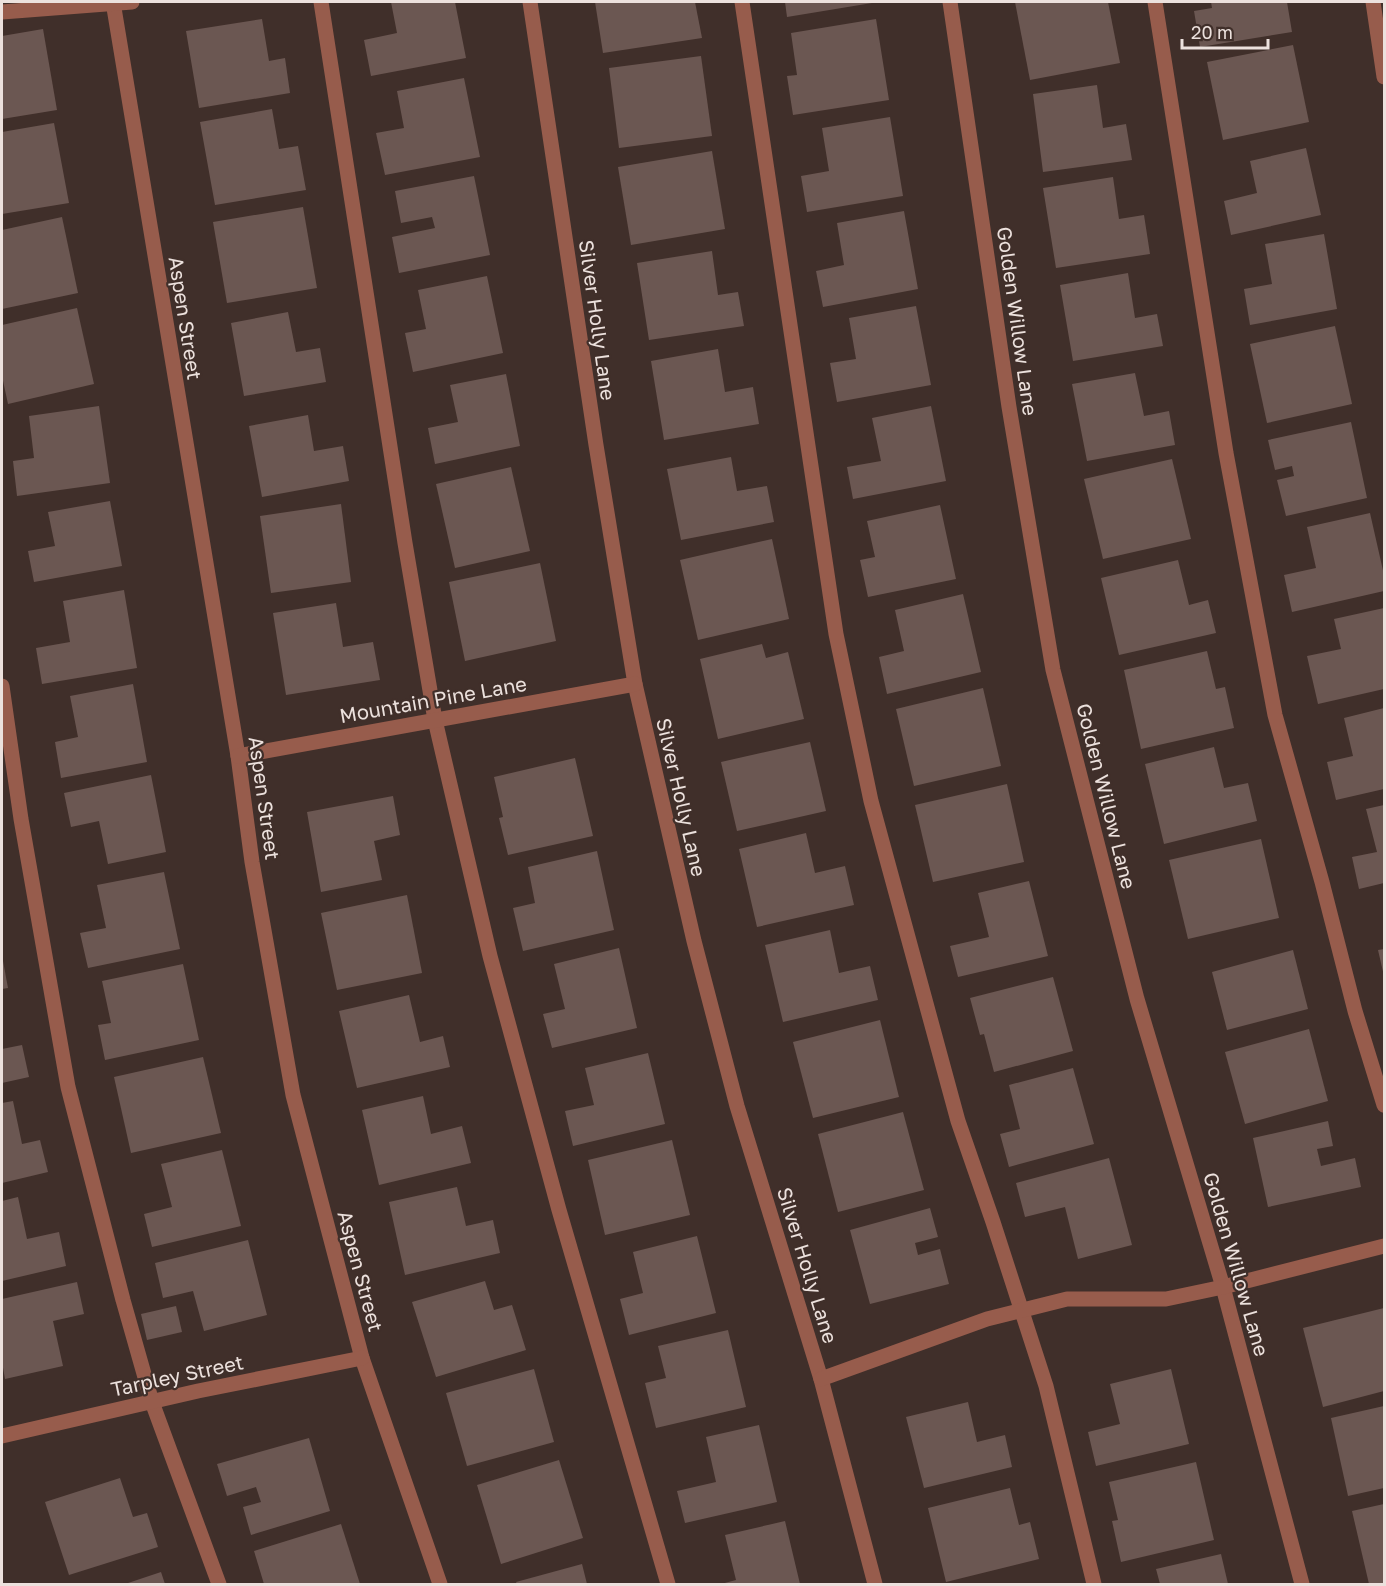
<svg xmlns="http://www.w3.org/2000/svg" width="1386" height="1586" viewBox="0 0 1386 1586" font-family="'Golos Text',sans-serif">
  <style>
    .building { fill: #6b5752 }
    .lines { fill: none; stroke-linecap: round; stroke-linejoin: round }
    .minor { stroke: #975c4c; stroke-width: 15 }
    .labels { text-anchor: middle; dominant-baseline: central; stroke-width: 4.5; stroke-linejoin: round; paint-order: stroke }
    .street-label { font-size: 20px; fill: #ece1dd; stroke: #402f2a }
  </style>
  <rect width="100%" height="100%" fill="#402f2a"/>
  <!-- building -->
  <g class="building">
    <path d="M391 2H455L466 58 371 76 364 40 397 33Z"/>
    <path d="M595 2H695L702 38 603 53Z"/>
    <path d="M785 2H872V3L787 17Z"/>
    <path d="M1015 2H1108L1120 63 1030 80Z"/>
    <path d="M1211 2H1287L1292 32 1200 47 1194 11 1212 8Z"/>
    <path d="M262 19 269 61 285 58 290 93 199 108 186 31Z"/>
    <path d="M876 19 889 100 793 115 787 76 797 75 791 33Z"/>
    <path d="M43 29 57 110 2 119V36Z"/>
    <path d="M1293 45 1309 122 1223 140 1207 62Z"/>
    <path d="M701 56 712 136 619 148 609 68Z"/>
    <path d="M464 78 480 157 385 175 376 133 404 128 397 91Z"/>
    <path d="M1097 85 1103 128 1126 124 1132 160 1043 172 1033 94Z"/>
    <path d="M272 109 279 149 298 146 306 190 215 205 200 122Z"/>
    <path d="M890 117 903 196 807 212 801 176 829 171 822 128Z"/>
    <path d="M54 123 69 203 2 214V132Z"/>
    <path d="M1306 148 1321 215 1231 235 1224 201 1257 193 1250 161Z"/>
    <path d="M712 151 725 229 631 245 618 167Z"/>
    <path d="M474 176 490 255 399 273 392 237 435 228 432 217 401 223 395 191Z"/>
    <path d="M1113 177 1119 219 1144 215 1150 254 1056 268 1043 188Z"/>
    <path d="M303 207 317 288 227 303 213 222Z"/>
    <path d="M904 211 918 289 823 307 816 271 844 265 837 223Z"/>
    <path d="M62 217 78 293 2 309V230Z"/>
    <path d="M1324 234 1337 309 1250 325 1244 289 1272 284 1265 244Z"/>
    <path d="M712 251 718 295 738 292 744 326 649 340 637 263Z"/>
    <path d="M1128 273 1135 318 1157 314 1163 346 1073 361 1060 285Z"/>
    <path d="M487 276 503 353 413 372 405 333 426 329 418 290Z"/>
    <path d="M916 306 931 385 837 402 830 363 856 359 849 318Z"/>
    <path d="M77 308 94 384 8 404 2 376V325Z"/>
    <path d="M288 312 296 352 320 348 326 382 244 396 231 323Z"/>
    <path d="M1335 326 1352 404 1267 423 1250 344Z"/>
    <path d="M718 349 725 392 753 387 759 424 664 440 651 361Z"/>
    <path d="M1135 373 1144 416 1169 411 1175 445 1087 461 1072 384Z"/>
    <path d="M506 374 520 446 435 464 428 428 458 422 450 385Z"/>
    <path d="M99 406 110 483 17 496 13 461 34 458 29 416Z"/>
    <path d="M931 406 946 481 853 499 847 467 881 461 872 418Z"/>
    <path d="M308 415 314 451 343 446 349 481 262 497 249 426Z"/>
    <path d="M1351 422 1367 498 1286 516 1277 480 1294 476 1292 466 1275 470 1268 440Z"/>
    <path d="M731 457 737 491 767 486 774 522 681 540 667 469Z"/>
    <path d="M1172 459 1191 539 1103 559 1084 479Z"/>
    <path d="M511 467 530 551 455 568 436 484Z"/>
    <path d="M110 501 122 566 34 582 28 551 55 546 48 512Z"/>
    <path d="M341 504 351 582 271 593 260 516Z"/>
    <path d="M940 505 956 579 868 597 860 560 875 557 867 521Z"/>
    <path d="M1370 513 1384 575V591L1292 612 1284 575 1316 568 1307 527Z"/>
    <path d="M772 539 789 619 698 640 680 560Z"/>
    <path d="M1178 560 1189 605 1208 600 1216 633 1119 655 1101 578Z"/>
    <path d="M540 563 556 641 465 661 449 582Z"/>
    <path d="M124 590 137 668 42 684 36 648 70 642 63 601Z"/>
    <path d="M963 594 981 672 887 694 879 657 904 651 895 610Z"/>
    <path d="M336 603 343 647 373 642 380 680 286 695 273 613Z"/>
    <path d="M1384 608V689L1318 704 1307 656 1341 649 1334 619Z"/>
    <path d="M762 644 766 658 788 652 804 719 718 739 700 659Z"/>
    <path d="M1207 651 1216 689 1225 687 1234 728 1141 749 1124 670Z"/>
    <path d="M133 684 147 762 61 778 55 742 78 737 70 696Z"/>
    <path d="M983 688 1001 766 914 786 896 709Z"/>
    <path d="M1384 708V789L1336 800 1327 762 1353 756 1344 718Z"/>
    <path d="M810 742 826 811 737 831 721 762Z"/>
    <path d="M1214 747 1224 788 1248 783 1257 821 1164 844 1145 764Z"/>
    <path d="M575 758 593 836 508 855 499 818 503 817 494 777Z"/>
    <path d="M151 775 166 852 108 864 99 821 71 827 64 793Z"/>
    <path d="M1007 784 1024 862 933 882 915 805Z"/>
    <path d="M393 796 400 835 374 841 382 880 321 892 307 812Z"/>
    <path d="M1384 805V883L1359 889 1352 857 1377 852 1366 809Z"/>
    <path d="M806 833 815 873 845 866 854 905 757 927 739 849Z"/>
    <path d="M1261 839 1279 918 1188 939 1169 860Z"/>
    <path d="M597 851 614 930 523 951 513 908 535 903 528 867Z"/>
    <path d="M164 872 180 949 88 968 80 933 106 928 97 885Z"/>
    <path d="M1029 881 1048 956 958 977 950 946 989 937 978 893Z"/>
    <path d="M407 895 422 973 337 990 321 913Z"/>
    <path d="M830 930 839 973 870 966 878 1000 783 1022 765 945Z"/>
    <path d="M619 948 637 1028 552 1048 543 1014 565 1009 554 964Z"/>
    <path d="M1384 949V976L1378 950Z"/>
    <path d="M1293 950 1308 1009 1227 1030 1212 972Z"/>
    <path d="M3 961 8 988 2 989V961Z"/>
    <path d="M183 964 199 1040 105 1060 98 1025 111 1023 102 981Z"/>
    <path d="M1053 977 1073 1051 994 1072 984 1034 980 1035 970 998Z"/>
    <path d="M409 995 420 1042 443 1036 450 1067 357 1088 339 1011Z"/>
    <path d="M880 1020 899 1097 813 1118 793 1042Z"/>
    <path d="M1309 1029 1328 1101 1245 1124 1225 1052Z"/>
    <path d="M22 1045 29 1077 2 1083V1049Z"/>
    <path d="M648 1053 665 1124 573 1146 565 1111 594 1105 585 1068Z"/>
    <path d="M203 1057 221 1133 131 1153 114 1077Z"/>
    <path d="M1073 1068 1094 1144 1009 1167 1000 1134 1020 1129 1009 1085Z"/>
    <path d="M423 1096 431 1134 462 1126 471 1163 379 1185 362 1110Z"/>
    <path d="M13 1101 22 1144 40 1140 48 1172 2 1183V1103Z"/>
    <path d="M903 1112 924 1190 838 1212 818 1134Z"/>
    <path d="M1328 1121 1333 1146 1317 1149 1321 1166 1355 1158 1361 1187 1268 1207 1253 1138Z"/>
    <path d="M672 1140 690 1215 605 1235 588 1160Z"/>
    <path d="M222 1150 241 1226 152 1247 144 1214 172 1207 161 1164Z"/>
    <path d="M1109 1158 1132 1245 1078 1259 1065 1207 1025 1217 1016 1183Z"/>
    <path d="M457 1187 466 1226 493 1220 500 1253 405 1275 389 1202Z"/>
    <path d="M18 1197 27 1239 59 1232 66 1266 2 1281V1201Z"/>
    <path d="M930 1208 938 1237 915 1243 918 1255 940 1249 949 1284 870 1304 850 1230Z"/>
    <path d="M697 1236 716 1313 629 1335 620 1299 643 1293 633 1252Z"/>
    <path d="M248 1240 267 1315 204 1331 193 1291 163 1298 155 1263Z"/>
    <path d="M485 1281 494 1310 512 1305 526 1350 436 1377 412 1302Z"/>
    <path d="M77 1282 84 1314 53 1321 63 1366 5 1379 2 1362V1299Z"/>
    <path d="M176 1306 182 1332 147 1340 141 1314Z"/>
    <path d="M1384 1308V1391L1323 1407 1303 1328Z"/>
    <path d="M728 1330 746 1407 656 1428 645 1383 666 1378 658 1346Z"/>
    <path d="M534 1369 554 1442 467 1466 446 1393Z"/>
    <path d="M1171 1369 1189 1444 1096 1466 1088 1432 1120 1424 1110 1384Z"/>
    <path d="M968 1402 977 1442 1005 1435 1012 1467 924 1488 906 1417Z"/>
    <path d="M1384 1406V1488L1348 1496 1331 1418Z"/>
    <path d="M759 1425 777 1502 685 1523 677 1491 716 1482 706 1437Z"/>
    <path d="M309 1438 330 1511 251 1535 243 1507 261 1502 256 1487 227 1496 217 1464Z"/>
    <path d="M559 1460 583 1538 501 1564 477 1485Z"/>
    <path d="M1196 1462 1214 1540 1121 1562 1112 1521 1118 1520 1109 1482Z"/>
    <path d="M120 1478 133 1517 147 1513 158 1547 69 1575 45 1502Z"/>
    <path d="M1010 1488 1019 1525 1030 1522 1039 1559 946 1582 928 1508Z"/>
    <path d="M1384 1504V1584H1369L1352 1511Z"/>
    <path d="M785 1521 800 1584H721L736 1580 725 1535Z"/>
    <path d="M341 1524 360 1584H264L254 1551Z"/>
    <path d="M1221 1554 1228 1584H1160L1156 1569Z"/>
    <path d="M582 1564 587 1584H517L516 1582Z"/>
    <path d="M161 1572 165 1584H125Z"/>
  </g>
  <g class="lines">
    <!-- minor -->
    <g class="minor">
      <path d="M113 2 238 756 252 862 293 1095 362 1358 440 1584"/>
      <path d="M321 2 405 543 435 720 490 956 559 1210 668 1584"/>
      <path d="M530 2 596 445 635 684 694 941 737 1106 821 1379 875 1584"/>
      <path d="M742 2 836 634 871 801 958 1121 993 1222 1046 1386 1094 1584"/>
      <path d="M950 2 1009 407 1053 670 1137 999 1223 1287 1302 1584"/>
      <path d="M1155 2 1226 453 1275 715 1322 882 1355 1011 1384 1105"/>
      <path d="M1373 2 1384 77"/>
      <path d="M2 12 132 2"/>
      <path d="M2 686 21 819 68 1087 123 1300 152 1402 219 1584"/>
      <path d="M238 756 635 684"/>
      <path d="M821 1379 987 1319 1067 1299H1166L1223 1287 1384 1246"/>
      <path d="M2 1436 198 1391 362 1358"/>
    </g>
  </g>
  <g class="labels">
    <!-- street labels -->
    <g class="street-label">
      <text transform="translate(186 318) rotate(81)">Aspen Street</text>
      <text transform="translate(598 320) rotate(82)">Silver Holly Lane</text>
      <text transform="translate(1018 321) rotate(82)">Golden Willow Lane</text>
      <text transform="translate(433 699) rotate(-10)">Mountain Pine Lane</text>
      <text transform="translate(1107 796) rotate(76)">Golden Willow Lane</text>
      <text transform="translate(682 797) rotate(77)">Silver Holly Lane</text>
      <text transform="translate(265 798) rotate(82)">Aspen Street</text>
      <text transform="translate(1237 1264) rotate(74)">Golden Willow Lane</text>
      <text transform="translate(808 1265) rotate(73)">Silver Holly Lane</text>
      <text transform="translate(361 1271) rotate(75)">Aspen Street</text>
      <text transform="translate(177 1375) rotate(-12)">Tarpley Street</text>
    </g>
  </g>
  <!-- border -->
  <rect width="1386" height="1586" fill="none" stroke="#ece1dd" stroke-width="6"/>
  <!-- scale -->
  <path d="M1182 39v9h86v-9" fill="none" stroke="#ece1dd" stroke-width="3"/>
  <text x="1191" y="39" font-size="18" fill="#ece1dd" stroke="#402f2a" stroke-width="4.5" paint-order="stroke">20 m</text>
</svg>
